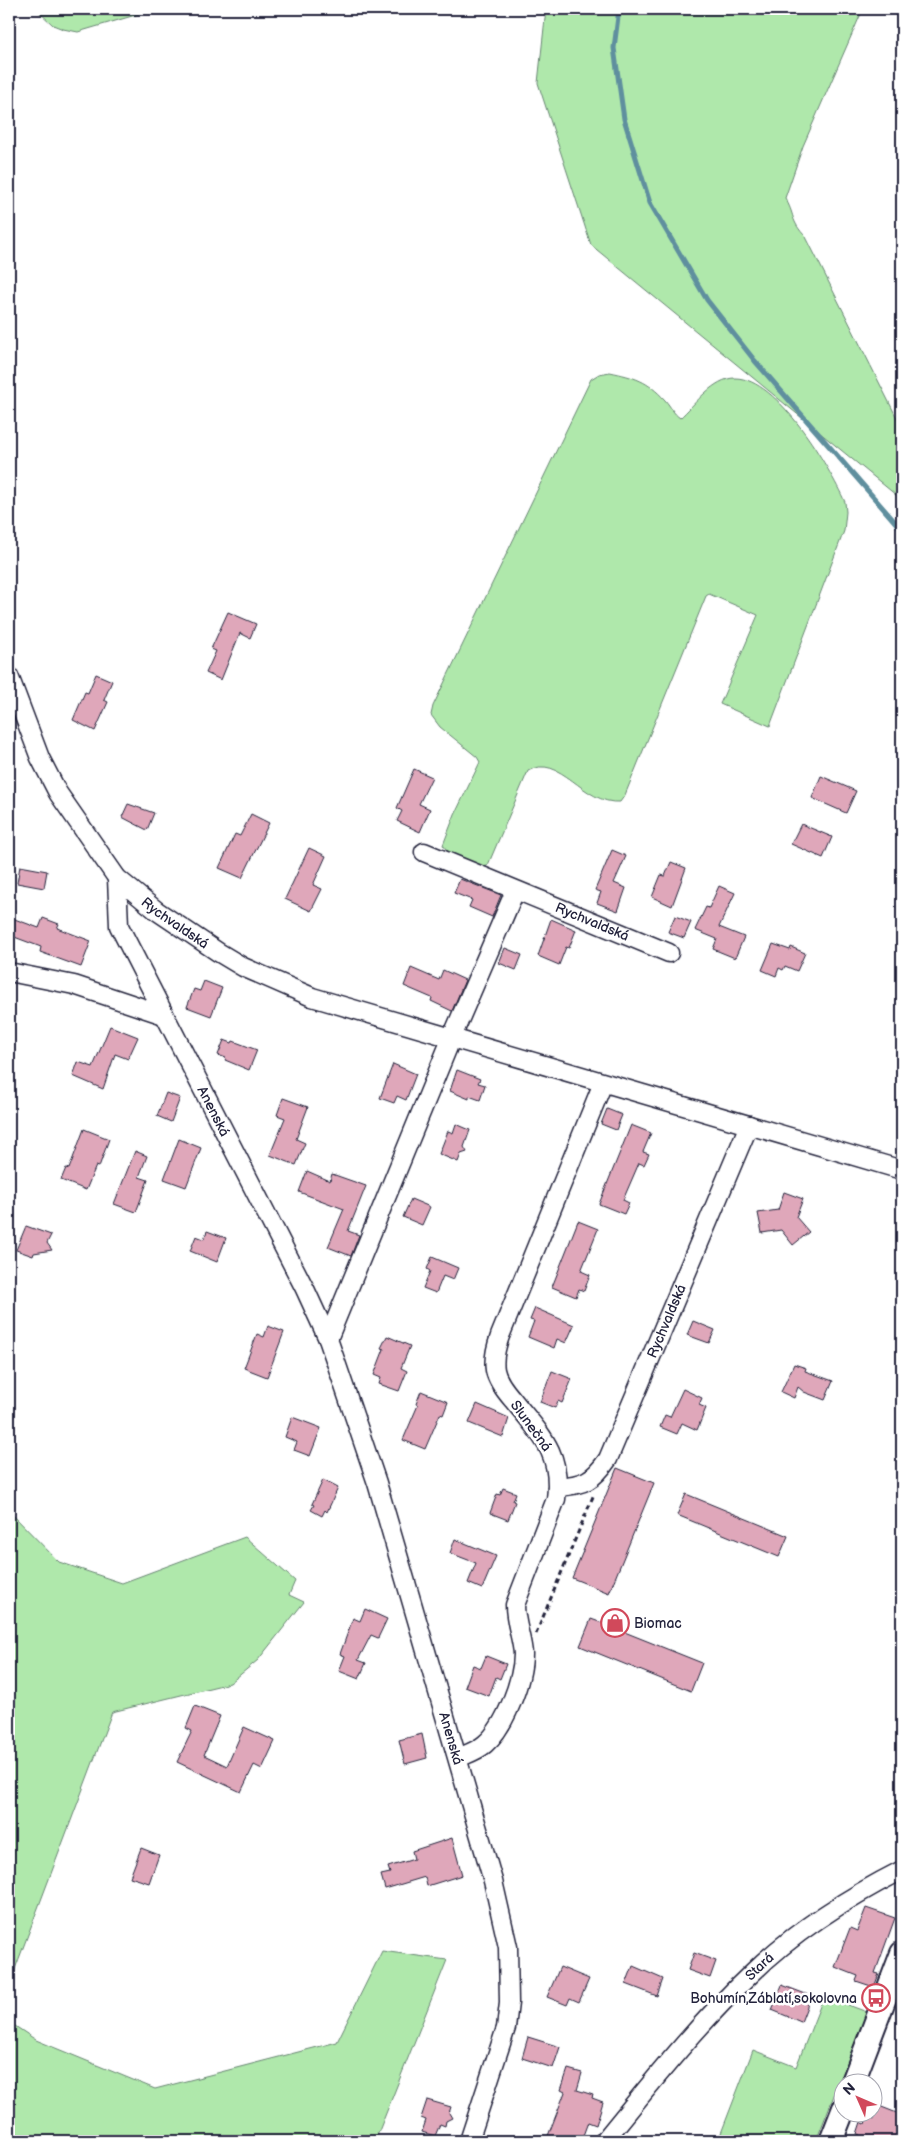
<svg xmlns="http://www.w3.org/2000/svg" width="911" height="2150" viewBox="0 0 911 2150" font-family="'Balsamiq Sans',sans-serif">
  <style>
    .green { fill: #afe8ab; stroke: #688573 }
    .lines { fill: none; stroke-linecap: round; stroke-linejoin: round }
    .stream { stroke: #5e8f9e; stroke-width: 5 }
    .building { fill: #dfa7ba; stroke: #22223b }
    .minor-casing { stroke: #22223b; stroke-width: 21 }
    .major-casing { stroke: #22223b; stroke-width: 26 }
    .path { stroke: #22223b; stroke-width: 3; stroke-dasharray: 5 4; stroke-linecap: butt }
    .minor { stroke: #fff; stroke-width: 18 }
    .major { stroke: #fff; stroke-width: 22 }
    .labels { text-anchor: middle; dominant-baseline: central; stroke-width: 5; stroke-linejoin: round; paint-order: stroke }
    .street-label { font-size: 14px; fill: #22223b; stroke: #fff }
    .poi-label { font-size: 14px; fill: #22223b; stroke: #fff; text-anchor: start }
  </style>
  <rect width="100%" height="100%" fill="#fff"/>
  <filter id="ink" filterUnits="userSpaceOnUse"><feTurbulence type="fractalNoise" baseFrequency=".02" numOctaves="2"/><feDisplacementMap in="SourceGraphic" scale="10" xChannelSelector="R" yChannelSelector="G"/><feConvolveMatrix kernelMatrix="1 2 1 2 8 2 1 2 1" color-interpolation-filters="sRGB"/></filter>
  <g filter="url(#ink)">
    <!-- green -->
    <g class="green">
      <path d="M36 9H156L78 32 63 29 53 25Z"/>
      <path d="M546 9H863L803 146 785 198C795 214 790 221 806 237L902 428V500L591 245 538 83Z"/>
      <path d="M610 372C634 377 648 381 665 400 671 407 673 413 680 418 695 404 714 378 735 378 778 378 829 467 845 502L846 512 844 531 770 726 720 704 758 615 709 594 706 596 625 795 620 802C583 805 560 752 528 771L488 865 484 868 450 854 443 845 455 814 480 762 477 757 440 727 431 715 433 706 591 379 599 374Z"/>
      <path d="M9 1511 59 1562 122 1583 245 1537 295 1581 289 1595 304 1602 258 1660 230 1683 112 1712 9 1985Z"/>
      <path d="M382 1951 447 1960 375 2141H9V2022L36 2040 155 2089 337 2042Z"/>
      <path d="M824 1996 867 2012 816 2141H718L753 2050 796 2067Z"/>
    </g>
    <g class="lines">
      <!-- stream -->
      <path class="stream" d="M619 9 614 48 624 119 650 203 707 300 755 361 902 530"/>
    </g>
    <!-- building -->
    <g class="building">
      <path d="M228 612 256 624 250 638 240 633 221 680 206 673 216 651 211 649Z"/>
      <path d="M96 674 112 681 104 700 108 702 95 731 73 720 85 692 88 693Z"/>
      <path d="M414 769 432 777 419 804 430 809 420 832 397 821 402 811 397 808Z"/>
      <path d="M821 776 856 791 846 813 812 798Z"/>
      <path d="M128 804 154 813 147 830 122 817Z"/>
      <path d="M251 814 269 823 242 878 219 868 235 834 240 836Z"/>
      <path d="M801 824 832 837 823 858 791 844Z"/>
      <path d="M309 848 326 856 313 885 322 889 311 911 285 899Z"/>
      <path d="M612 850 626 856 614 883 626 888 618 911 597 903 601 892 595 890Z"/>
      <path d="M671 862 686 868 672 906 652 897 661 875 665 876Z"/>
      <path d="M20 866 47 871 44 888 17 883Z"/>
      <path d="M460 879 501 895 492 917 469 907 472 900 454 893Z"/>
      <path d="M719 886 735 893 719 927 744 937 735 958 713 949 717 939 695 930 706 907 709 908Z"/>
      <path d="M675 916 691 922 684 938 668 932Z"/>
      <path d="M9 917 39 928 43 918 59 924 57 928 91 941 81 967 40 952 41 947 9 935Z"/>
      <path d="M551 919 576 930 569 948 566 947 559 965 538 956Z"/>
      <path d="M773 944 790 950 791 947 805 953 797 971 785 966 783 970 779 968 776 976 762 970Z"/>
      <path d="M505 948 522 955 516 970 499 963Z"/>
      <path d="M411 968 439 980 443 970 465 980 452 1011 431 1001 432 998 404 986Z"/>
      <path d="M204 981 222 988 211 1016 187 1007 194 989 200 991Z"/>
      <path d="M110 1026 138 1037 128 1059 115 1054 103 1089 73 1076 78 1062 93 1067Z"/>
      <path d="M224 1040 232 1043 233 1041 257 1050 249 1070 225 1060 226 1058 218 1055Z"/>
      <path d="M393 1064 416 1074 406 1100 397 1096 394 1103 380 1098Z"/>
      <path d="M457 1070 480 1079 478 1083 485 1085 480 1100 469 1096V1099L450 1091Z"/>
      <path d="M166 1093 180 1098 171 1122 157 1116Z"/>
      <path d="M283 1098 308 1107 296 1139 305 1143 296 1165 270 1155 285 1118 277 1115Z"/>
      <path d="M607 1109 622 1115 616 1130 601 1124Z"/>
      <path d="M456 1124 470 1130 464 1147 467 1152 461 1154 458 1162 439 1154 448 1131 453 1133Z"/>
      <path d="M631 1125 651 1133 643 1152 649 1154 644 1165 639 1163 623 1200 629 1203 624 1214 599 1204Z"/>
      <path d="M84 1129 109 1139 99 1167 96 1166 86 1190 61 1180 66 1168 69 1169Z"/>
      <path d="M179 1139 201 1148 186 1187 164 1179Z"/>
      <path d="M135 1151 147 1156 139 1177 148 1180 136 1212 114 1204Z"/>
      <path d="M307 1171 330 1181 332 1174 366 1186 348 1231 359 1235 351 1256 328 1247 344 1209 299 1192Z"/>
      <path d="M784 1192 803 1199 796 1217 809 1232 793 1245 781 1230 762 1233 758 1213 778 1210Z"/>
      <path d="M411 1199 430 1207 422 1225 403 1217Z"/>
      <path d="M578 1221 598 1229 581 1271 590 1275 584 1291 579 1289 576 1297 552 1287Z"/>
      <path d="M26 1226 51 1235 47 1243 52 1250 34 1253 33 1256 16 1250Z"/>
      <path d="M207 1231 226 1238 217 1262 190 1251 196 1236 204 1239Z"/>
      <path d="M432 1257 458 1268 453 1280 443 1276 436 1293 423 1288 430 1271 427 1269Z"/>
      <path d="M535 1308 574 1325 566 1343 557 1339 554 1348 528 1337 534 1321 530 1320Z"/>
      <path d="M693 1321 715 1330 709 1343 687 1335Z"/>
      <path d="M268 1326 284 1332 267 1377 244 1368 257 1334 264 1337Z"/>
      <path d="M387 1336 410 1346 401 1368 407 1371 399 1391 379 1384 381 1378 374 1375 384 1349 381 1348Z"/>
      <path d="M794 1364 806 1368 805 1371 833 1381 825 1400 804 1392 798 1387 794 1398 781 1392Z"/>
      <path d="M552 1371 572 1379 562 1403 558 1401 555 1408 540 1402Z"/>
      <path d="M683 1389 702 1398 699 1405 706 1408 697 1430 682 1423 677 1434 660 1427 665 1415 670 1417Z"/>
      <path d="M421 1391 448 1402 443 1415 440 1414 425 1449 403 1440 418 1405 416 1404Z"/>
      <path d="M477 1404 509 1418 503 1437 469 1423Z"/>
      <path d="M292 1417 321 1428 310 1456 294 1450 297 1442 285 1437Z"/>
      <path d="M617 1468 654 1483 609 1593 572 1578Z"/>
      <path d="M323 1480 338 1488 327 1512 325 1510 322 1516 311 1510 314 1505 312 1504Z"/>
      <path d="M503 1488 516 1493 513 1501 515 1502 508 1520 490 1513 497 1494 500 1495Z"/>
      <path d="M686 1494 788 1536 779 1557 677 1515Z"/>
      <path d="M455 1539 496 1556 482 1589 468 1583 476 1563 450 1553Z"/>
      <path d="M365 1609 387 1619 378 1638 371 1635 358 1660 366 1663 359 1679 339 1671 345 1656 340 1654 353 1618 360 1621Z"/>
      <path d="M611 1611 627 1618 622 1631 702 1663 691 1691 580 1646 591 1619 605 1624Z"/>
      <path d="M486 1656 506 1664 500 1679 496 1677 489 1696 465 1687 473 1665 481 1668Z"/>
      <path d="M195 1706 220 1716 204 1755 227 1766 244 1727 275 1741 262 1769 254 1765 241 1792 177 1762 192 1731 186 1728Z"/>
      <path d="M422 1734 427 1758 405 1764 399 1740Z"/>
      <path d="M452 1838 462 1875 427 1886 425 1877 385 1889 381 1875 390 1873 388 1867 414 1859 412 1851Z"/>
      <path d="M141 1848 159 1855 149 1883 130 1877Z"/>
      <path d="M866 1908 895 1918 875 1973 879 1974 874 1987 856 1981 858 1976 835 1967 850 1928 857 1931Z"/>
      <path d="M694 1953 716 1961 710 1978 688 1970Z"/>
      <path d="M633 1966 663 1979 657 1996 626 1984Z"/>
      <path d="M560 1967 589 1979 579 2002 570 1998 567 2005 547 1997Z"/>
      <path d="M782 1985 811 1996 801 2022 772 2010Z"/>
      <path d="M528 2037 560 2047 553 2068 522 2058Z"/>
      <path d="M568 2069 582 2073 577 2090 593 2095 592 2098 603 2102 596 2125 588 2122 581 2141H546L565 2092 561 2090Z"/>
      <path d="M427 2100 451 2107 449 2113 452 2118 446 2121 445 2126 440 2124 435 2136 422 2132 426 2120 421 2118Z"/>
      <path d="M874 2104 902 2115V2141H858L860 2135 857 2134 861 2122 865 2124 868 2115 874 2119Z"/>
    </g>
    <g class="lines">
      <defs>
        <g id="minor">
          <path id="s1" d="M9 676 40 758 58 793 117 878 157 911 218 952 243 967 312 997 902 1170"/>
          <path id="s2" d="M424 852 669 953"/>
          <path id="s3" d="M117 878 119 926 305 1289 328 1339 377 1483 493 1881 508 1947 509 2003 506 2028 469 2141"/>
          <path d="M9 972 74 985 164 1015"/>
          <path d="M328 1339 452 1037 515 891"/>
          <path id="s4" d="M557 1487C584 1485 593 1481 608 1459L749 1125"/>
          <path d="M458 1758C467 1754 477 1751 485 1744 505 1727 523 1680 523 1654 522 1638 515 1622 515 1605L556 1499C562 1452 540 1434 513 1400 506 1392 497 1381 495 1370 493 1358 496 1347 500 1336L603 1083"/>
          <path d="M9 2141H10"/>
          <path id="s5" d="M604 2141C651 2083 698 2024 752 1973 795 1931 849 1897 902 1870"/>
        </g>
        <g id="major">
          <path d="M853 2082 902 1953"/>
          <path d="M831 2141 844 2108"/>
        </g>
      </defs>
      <!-- minor casing -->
      <use href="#minor" class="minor-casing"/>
      <!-- major casing -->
      <use href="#major" class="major-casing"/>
      <!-- path -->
      <path class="path" d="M536 1634 594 1494"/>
      <!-- minor -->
      <use href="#minor" class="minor"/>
      <!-- major -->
      <use href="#major" class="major"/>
    </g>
  </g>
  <!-- icons -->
  <defs>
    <symbol id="shop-ring" viewBox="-11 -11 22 22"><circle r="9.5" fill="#fff" stroke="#d1495b" stroke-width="1.5"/><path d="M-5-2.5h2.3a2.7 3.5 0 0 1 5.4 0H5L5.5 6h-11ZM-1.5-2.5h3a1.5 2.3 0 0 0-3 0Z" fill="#d1495b"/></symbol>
    <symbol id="bus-ring" viewBox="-11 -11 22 22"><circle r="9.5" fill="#fff" stroke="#d1495b" stroke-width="1.5"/><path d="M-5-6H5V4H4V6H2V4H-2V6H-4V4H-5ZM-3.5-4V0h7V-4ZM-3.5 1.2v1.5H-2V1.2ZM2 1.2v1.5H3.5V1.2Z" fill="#d1495b"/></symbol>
  </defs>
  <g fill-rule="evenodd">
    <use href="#shop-ring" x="599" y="1607" width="32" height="32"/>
    <use href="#bus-ring" x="860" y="1982" width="32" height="32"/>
  </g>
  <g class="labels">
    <!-- street labels -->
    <g class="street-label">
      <text stroke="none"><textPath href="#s1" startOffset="304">Rychvaldská</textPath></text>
      <text stroke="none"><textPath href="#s2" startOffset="182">Rychvaldská</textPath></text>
      <text stroke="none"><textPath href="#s3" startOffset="256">Anenská</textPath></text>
      <text stroke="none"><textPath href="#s4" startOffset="211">Rychvaldská</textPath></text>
      <text transform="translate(531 1426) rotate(54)">Slunečná</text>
      <text stroke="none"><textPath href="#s3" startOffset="929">Anenská</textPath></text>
      <text stroke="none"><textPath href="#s5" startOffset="234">Stará</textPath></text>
    </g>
    <!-- poi labels -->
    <g class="poi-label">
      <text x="634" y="1623">Biomac</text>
      <text x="857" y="1998" text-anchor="end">Bohumín,Záblatí,sokolovna</text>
    </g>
  </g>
  <!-- margin -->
  <rect width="911" height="2150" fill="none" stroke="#fff" stroke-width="30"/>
  <rect x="15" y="15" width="881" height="2120" fill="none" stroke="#22223b" stroke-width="2" filter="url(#ink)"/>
  <!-- north arrow -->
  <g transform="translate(858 2098) rotate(315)"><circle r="24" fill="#ffffff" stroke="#a7a7b1"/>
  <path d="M0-4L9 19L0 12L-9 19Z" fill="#d1495b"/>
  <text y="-8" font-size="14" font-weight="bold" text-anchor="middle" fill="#22223b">N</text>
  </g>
</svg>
